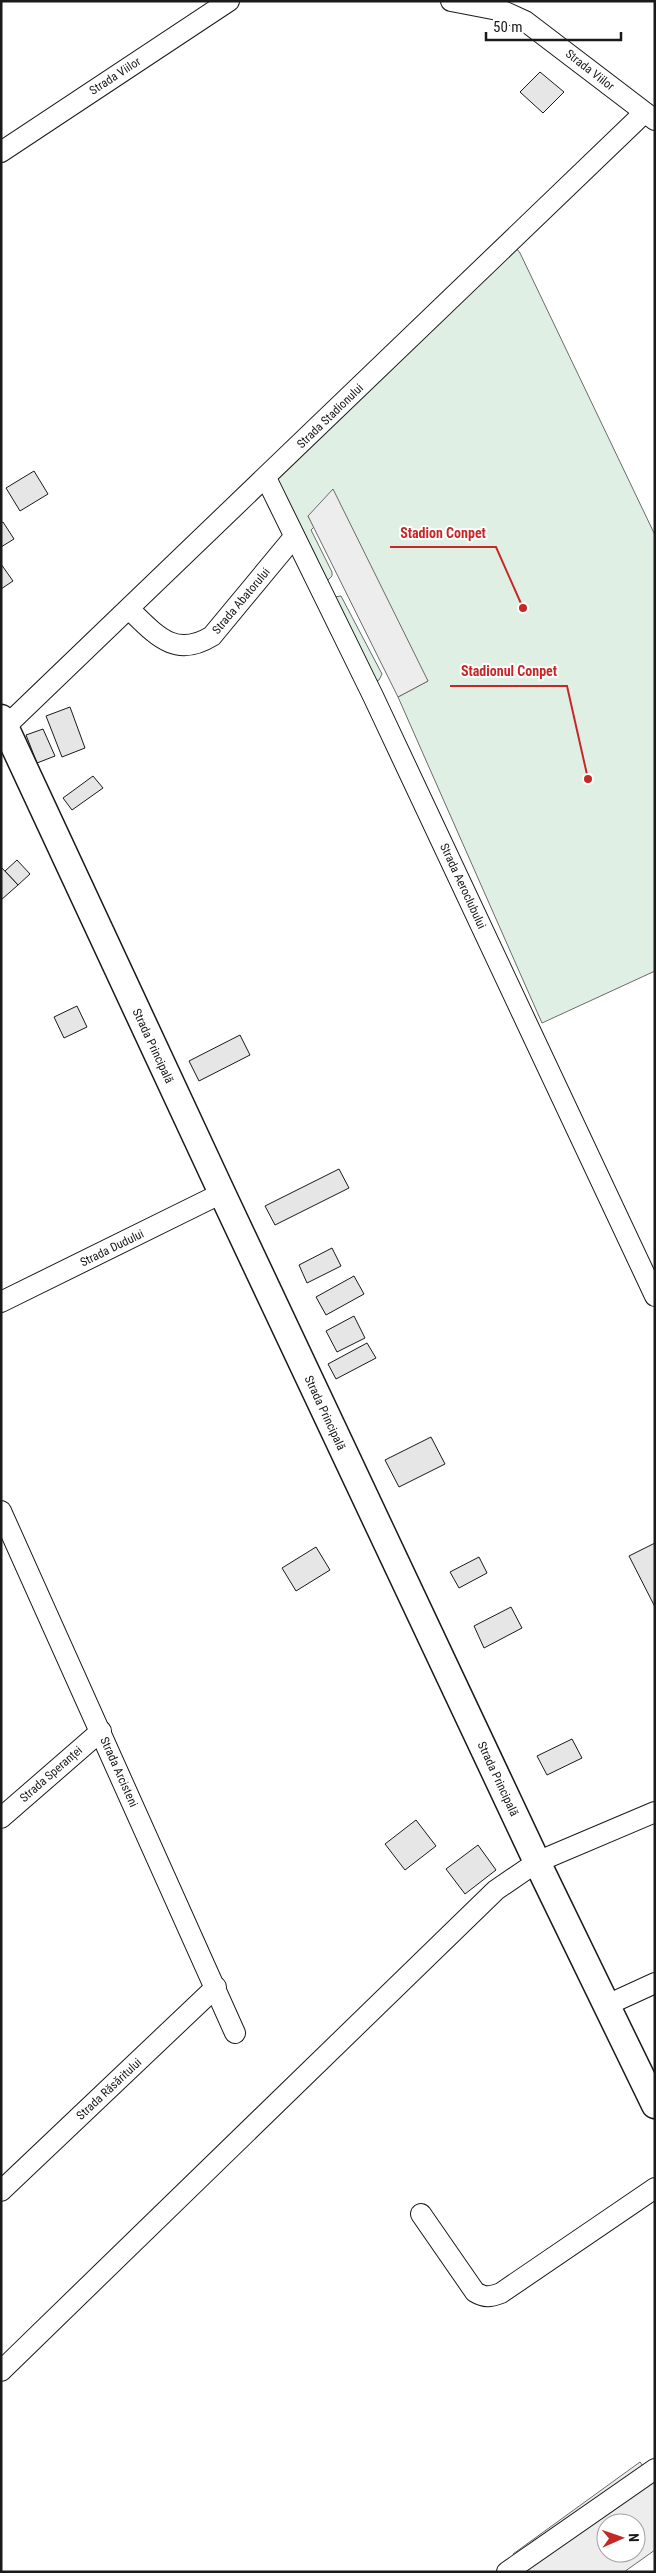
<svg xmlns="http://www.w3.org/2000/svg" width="656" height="2573" viewBox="0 0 656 2573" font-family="'Roboto Condensed',sans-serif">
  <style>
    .green { fill: #e0efe3; stroke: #6a6a6a }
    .parking { fill: #ededed; stroke: #6a6a6a; fill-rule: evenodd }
    .building { fill: #e6e6e6; stroke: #1a1a1a }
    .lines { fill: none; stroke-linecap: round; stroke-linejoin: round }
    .minor-casing { stroke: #1a1a1a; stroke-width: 22 }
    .major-casing { stroke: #1a1a1a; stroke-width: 29 }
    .minor { stroke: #fff; stroke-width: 20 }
    .major { stroke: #fff; stroke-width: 26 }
    .labels { text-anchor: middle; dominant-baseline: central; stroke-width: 4; stroke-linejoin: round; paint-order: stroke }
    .street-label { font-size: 12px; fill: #1a1a1a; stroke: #fff }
    .leader { fill: none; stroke: #c62828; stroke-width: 2 }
    .callout-dot { fill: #c62828; stroke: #fff; stroke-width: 2 }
    .callout-label { font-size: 14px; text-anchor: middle; font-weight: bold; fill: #c62828; stroke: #fff; stroke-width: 4; stroke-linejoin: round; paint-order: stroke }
  </style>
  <rect width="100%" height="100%" fill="#fff"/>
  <!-- green -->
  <g class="green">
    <path d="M513 244 520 253 655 535V971L542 1023 398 697 428 681 308 516 314 527 311 530 332 572V576L327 581 277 506 278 474Z"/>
    <path d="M341 596 382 674 379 680 376 681 334 597Z"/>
  </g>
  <!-- parking -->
  <g class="parking">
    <path d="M333 489 428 681 398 697 308 516Z"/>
    <path d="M640 2462 655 2483V2550L624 2572H526L513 2554ZM606 2523H636V2553H606Z"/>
  </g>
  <!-- building -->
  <g class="building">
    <path d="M540 72 564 92 543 113 520 92Z"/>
    <path d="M34 471 48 494 20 511 6 488Z"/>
    <path d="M3 522 14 539 1 547V523Z"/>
    <path d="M1 564 13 581 1 589Z"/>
    <path d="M70 707 85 748 62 757 46 716Z"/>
    <path d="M43 729 55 756 37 763 26 735Z"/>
    <path d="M93 776 103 788 72 810 63 798Z"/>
    <path d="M17 860 30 874 18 885 5 871Z"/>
    <path d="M1 867 18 885 1 900Z"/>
    <path d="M77 1006 87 1027 64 1038 54 1017Z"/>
    <path d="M240 1035 250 1055 199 1081 189 1061Z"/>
    <path d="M339 1169 349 1188 275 1225 265 1206Z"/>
    <path d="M332 1248 341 1266 307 1283 299 1265Z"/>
    <path d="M354 1276 364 1294 326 1315 316 1297Z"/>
    <path d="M354 1316 365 1338 337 1352 326 1331Z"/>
    <path d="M367 1343 376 1358 336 1379 328 1364Z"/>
    <path d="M431 1437 445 1464 399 1487 385 1460Z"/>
    <path d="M655 1543V1607L629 1556Z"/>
    <path d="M316 1547 330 1570 296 1591 282 1568Z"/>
    <path d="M479 1557 487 1573 459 1588 450 1572Z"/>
    <path d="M511 1607 522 1628 484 1648 474 1626Z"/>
    <path d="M572 1739 582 1758 547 1775 537 1756Z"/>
    <path d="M416 1820 436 1846 405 1870 385 1844Z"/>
    <path d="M478 1845 496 1870 465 1894 446 1869Z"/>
  </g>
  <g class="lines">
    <defs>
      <g id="minor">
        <path d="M451 1 503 11 525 21 655 120"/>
        <path d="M1 152 229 1"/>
        <path d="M266 478 373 696 655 1296"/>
        <path d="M129 609C156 635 175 659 212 636L294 537"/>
        <path d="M5 727 644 113"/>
        <path d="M1 1302 222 1193"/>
        <path d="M1 1511 235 2033"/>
        <path d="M1 1818 101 1731"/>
        <path d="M607 2005 655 1983"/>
        <path d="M1 2191 216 1987"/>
        <path d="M421 2214 475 2292C485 2298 490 2297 501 2293L655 2188"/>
        <path d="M1 2371 496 1890 537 1862 655 1812"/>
        <path d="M507 2572 655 2469"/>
      </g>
      <path id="major" d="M1 718 222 1193 537 1862 655 2105"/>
    </defs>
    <!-- minor casing -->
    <use href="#minor" class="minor-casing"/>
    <!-- major casing -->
    <use href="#major" class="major-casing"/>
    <!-- minor -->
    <use href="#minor" class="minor"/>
    <!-- major -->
    <use href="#major" class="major"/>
  </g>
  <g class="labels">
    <!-- street labels -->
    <g class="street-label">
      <text transform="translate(590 70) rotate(38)">Strada Viilor</text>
      <text transform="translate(115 76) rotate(-33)">Strada Viilor</text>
      <text transform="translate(330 416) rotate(-44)">Strada Stadionului</text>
      <text transform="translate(241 601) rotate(-50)">Strada Abatorului</text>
      <text transform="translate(463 886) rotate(65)">Strada Aeroclubului</text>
      <text transform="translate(153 1046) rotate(65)">Strada Principală</text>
      <text transform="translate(112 1248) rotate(-26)">Strada Dudului</text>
      <text transform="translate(325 1413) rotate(65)">Strada Principală</text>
      <text transform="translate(119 1772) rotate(66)">Strada Arcisteni</text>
      <text transform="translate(51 1774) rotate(-41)">Strada Speranței</text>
      <text transform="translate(498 1779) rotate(65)">Strada Principală</text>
      <text transform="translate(109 2089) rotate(-43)">Strada Răsăritului</text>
    </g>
  </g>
  <!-- callouts -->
  <path class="leader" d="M523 608L496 547H390M588 779L567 686H450"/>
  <g class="callout-dot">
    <circle cx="523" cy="608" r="5"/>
    <circle cx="588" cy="779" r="5"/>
  </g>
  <g class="callout-label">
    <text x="443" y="538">Stadion Conpet</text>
    <text x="509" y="676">Stadionul Conpet</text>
  </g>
  <!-- border -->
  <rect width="656" height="2573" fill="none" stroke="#1a1a1a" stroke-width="5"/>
  <!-- north arrow -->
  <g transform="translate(621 2538) rotate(88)"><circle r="24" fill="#ffffff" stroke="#a3a3a3"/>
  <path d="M0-4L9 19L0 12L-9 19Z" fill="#c62828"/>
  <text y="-8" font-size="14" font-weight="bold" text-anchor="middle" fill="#1a1a1a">N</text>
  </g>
  <!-- scale -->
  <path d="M486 32v8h135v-8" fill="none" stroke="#1a1a1a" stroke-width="2.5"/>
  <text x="493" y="32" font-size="15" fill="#1a1a1a" stroke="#ffffff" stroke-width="4" paint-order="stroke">50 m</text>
</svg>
